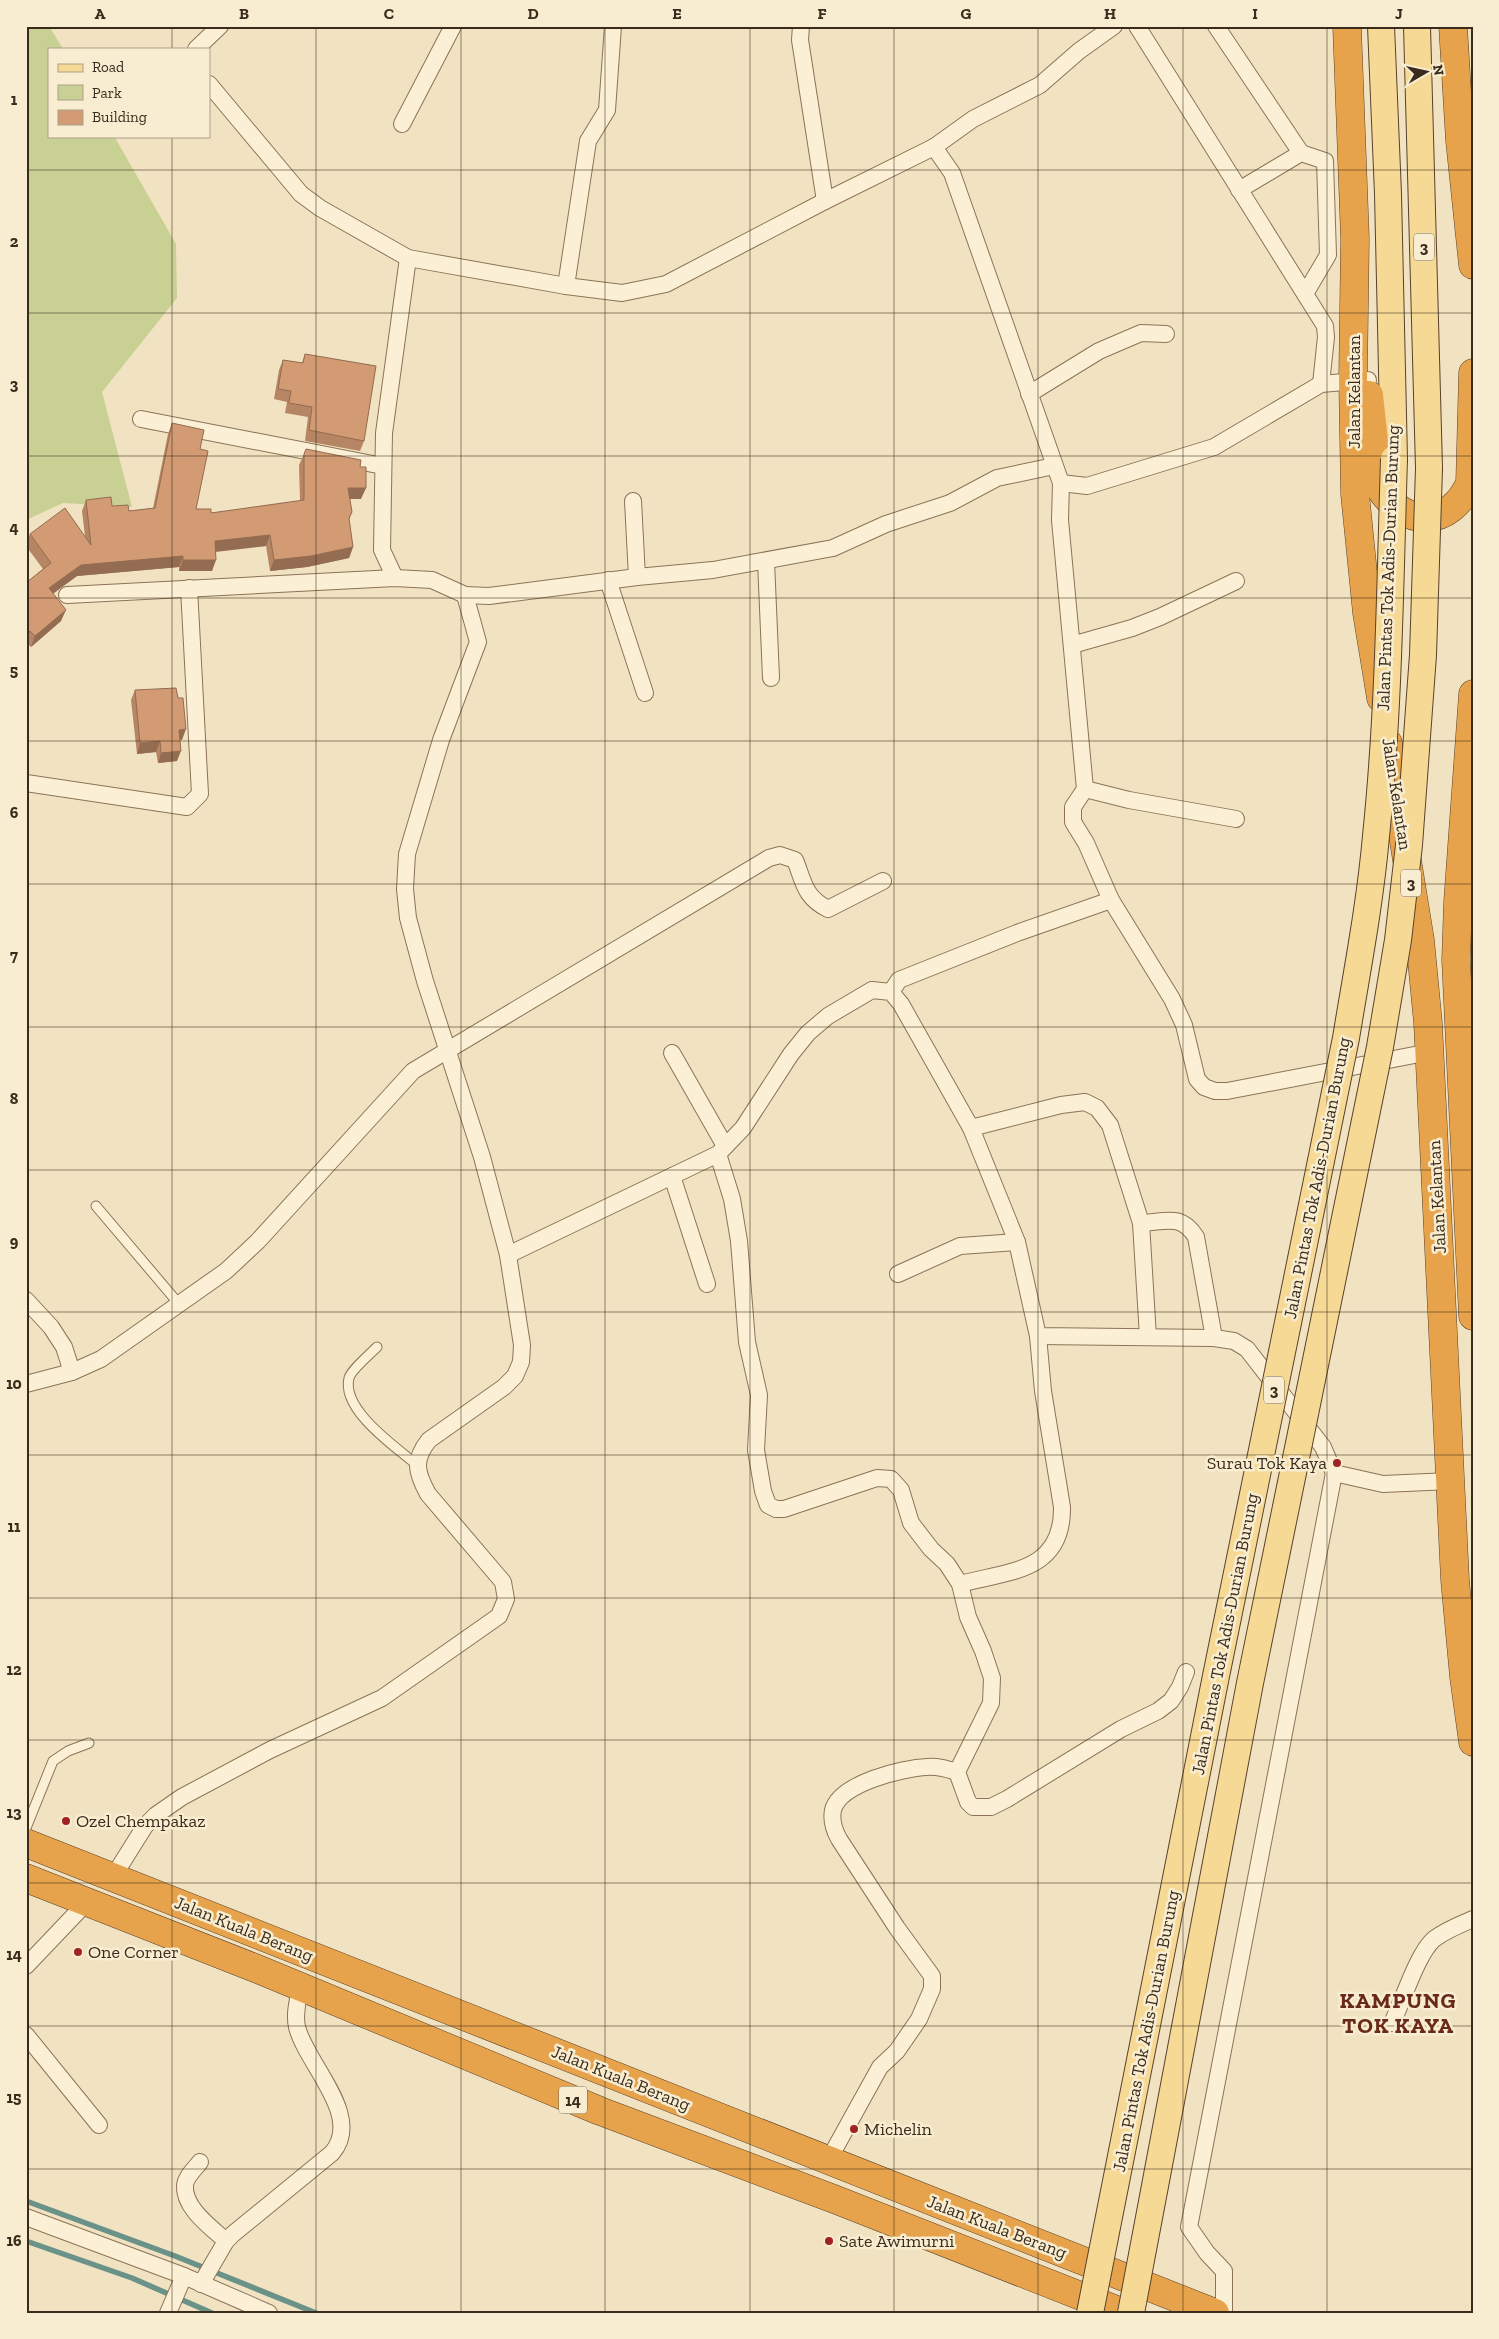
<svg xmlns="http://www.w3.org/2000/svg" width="1499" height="2339" viewBox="0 0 1499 2339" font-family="'Zilla Slab',serif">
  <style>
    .green { fill: #c9d094 }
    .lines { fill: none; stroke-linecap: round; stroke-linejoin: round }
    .stream { stroke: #6a9288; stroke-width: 5.5 }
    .lane-casing { stroke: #8c7357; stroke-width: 11 }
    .street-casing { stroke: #8c7357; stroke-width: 18 }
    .primary-casing { stroke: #59412c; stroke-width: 28 }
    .highway-casing { stroke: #59412c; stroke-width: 29 }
    .lane { stroke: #fbf0d5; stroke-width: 9 }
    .street { stroke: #fbf0d5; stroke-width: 16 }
    .primary { stroke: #f7d996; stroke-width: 26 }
    .highway { stroke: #e7a34b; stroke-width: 28 }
    .primary-bridge-casing { stroke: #59412c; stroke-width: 28; stroke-linecap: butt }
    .primary-bridge { stroke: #f7d996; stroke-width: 26 }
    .wall { fill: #b58564 }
    .shaded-wall { fill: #936c51 }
    .building { fill: #d29b74; stroke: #936c51 }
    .grid { fill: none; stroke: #3a2b1c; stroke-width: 1; stroke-opacity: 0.55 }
    .poi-dot { fill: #9f2323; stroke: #f8edd1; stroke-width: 2 }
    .labels { text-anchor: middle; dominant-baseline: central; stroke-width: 5; stroke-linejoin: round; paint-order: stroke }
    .shield { fill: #f8edd1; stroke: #736552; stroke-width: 1 }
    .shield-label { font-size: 16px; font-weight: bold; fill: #3a2b1c }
    .street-label { font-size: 18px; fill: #3a2b1c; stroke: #f8edd1 }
    .poi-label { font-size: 18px; fill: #3a2b1c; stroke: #f8edd1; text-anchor: start }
    .district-label { font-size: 22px; font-weight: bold; letter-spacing: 1px; fill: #6a2a19; stroke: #f8edd1 }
    .neatline { fill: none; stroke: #3a2b1c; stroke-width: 2 }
    .grid-label { font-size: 16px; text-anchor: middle; font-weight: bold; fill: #3a2b1c }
  </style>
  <rect width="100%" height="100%" fill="#f1e3c1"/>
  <!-- green -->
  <path class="green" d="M26 26H49L63 49H49V136H114L176 244 177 298 102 392 132 507 63 503 26 520Z"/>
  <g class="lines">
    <!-- stream -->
    <g class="stream">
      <path d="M26 2201 175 2256 316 2313"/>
      <path d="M26 2241 132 2278 212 2313"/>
    </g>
    <defs>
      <g id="lane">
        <path d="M96 1206 179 1304"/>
        <path d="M377 1347C370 1354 351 1370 349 1378 341 1410 396 1447 417 1465"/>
        <path d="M26 1828 53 1761 68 1751 89 1743"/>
      </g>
      <g id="street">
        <path d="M801 26 800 40 825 201"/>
        <path d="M1137 26 1325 326 1326 337 1321 384"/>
        <path d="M1216 26 1301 153"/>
        <path d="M196 49 220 26"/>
        <path d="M209 84 301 194 320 208 408 258 566 286 622 293 666 284 825 201 934 147 973 119 1040 85 1079 51 1114 26"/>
        <path d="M402 124 453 26"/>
        <path d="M934 147 952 173 1061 483 1087 486 1214 447 1321 384 1368 380"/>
        <path d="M1239 190 1301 153 1325 161 1328 255 1305 294"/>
        <path d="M566 286 588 141 607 110 613 26"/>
        <path d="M1029 394 1099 351 1141 333 1166 334"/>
        <path d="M141 419 383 466"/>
        <path d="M1061 483 1060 520 1085 789 1073 807V822L1086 843 1111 900 1172 999 1184 1025 1197 1079 1204 1087 1215 1091H1227L1430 1052"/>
        <path d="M633 501 637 577"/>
        <path d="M766 561 771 678"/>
        <path d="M395 578 382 550 384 433 408 258"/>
        <path d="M608 580 645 693"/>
        <path d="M67 595 395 578 432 580 465 595 478 642 441 740 407 854 405 889 408 918 425 981 482 1157 508 1255 522 1345 521 1362 515 1376 504 1387 429 1440C413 1460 416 1472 428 1494L503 1582 506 1599 499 1616 382 1698 270 1750 182 1797 156 1815 145 1826 113 1877"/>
        <path d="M465 595 489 596 637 577 713 570 833 548 886 524 950 503 997 478 1054 466"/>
        <path d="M1072 645 1132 628 1160 617 1236 581"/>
        <path d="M26 783 187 807 200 794 189 588"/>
        <path d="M1085 789 1129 800 1236 819"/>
        <path d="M891 992 899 980 1017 933 1111 900"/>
        <path d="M672 1053 725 1146"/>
        <path d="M971 1128 1061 1105 1085 1102 1097 1108 1110 1125 1141 1223 1148 1337"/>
        <path d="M718 1154 732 1199 739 1241 747 1342 759 1395 756 1450 763 1491 768 1505 776 1509H784L877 1478 891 1479 901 1490 911 1523 931 1549 947 1564 960 1584 968 1617 983 1651 992 1678 991 1703 957 1772 968 1802 973 1807H991L1007 1799 1121 1729 1158 1711 1171 1701 1180 1687 1186 1672"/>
        <path d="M672 1176 707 1284"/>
        <path d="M1141 1223C1166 1222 1181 1213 1196 1237L1214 1338"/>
        <path d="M508 1255 718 1154 743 1128 791 1054 808 1033 828 1016 872 990 891 992 901 1004 971 1128 1017 1242 1038 1336 1214 1338 1234 1341 1247 1349 1323 1447 1334 1473 1383 1484 1450 1481"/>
        <path d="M898 1274 960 1246 1017 1242"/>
        <path d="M26 1300 51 1327 64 1347 72 1372"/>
        <path d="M26 1384 72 1372 101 1359 226 1271 258 1241 413 1071 769 858 780 855 795 860C804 882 804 897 828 909L883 881"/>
        <path d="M960 1584C1009 1571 1063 1572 1062 1507L1043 1391 1038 1336"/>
        <path d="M26 1966 87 1902"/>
        <path d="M1392 2023C1403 2001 1417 1954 1434 1939 1446 1930 1459 1925 1473 1919"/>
        <path d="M26 2035 99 2125"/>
        <path d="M828 2161 880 2067 897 2051 919 2019 932 1989V1976L897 1928 839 1839C834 1830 831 1820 833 1810 840 1783 903 1768 927 1767 938 1766 947 1769 957 1772"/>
        <path d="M200 2162C195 2169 186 2176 185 2185 183 2208 212 2228 226 2241"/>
        <path d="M26 2217 184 2276 269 2313"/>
        <path d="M201 2284 226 2241 233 2234 332 2153C364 2116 306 2064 297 2027 294 2014 298 2001 300 1988"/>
        <path d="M168 2313 184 2276"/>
        <path d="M1224 2313V2271L1207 2253 1189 2227 1334 1473"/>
      </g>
      <g id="primary">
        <path d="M1381 26 1388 194 1394 459"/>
        <path d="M1417 26 1429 468"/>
      </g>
      <g id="highway">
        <path d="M1347 26 1355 239 1353 380 1355 494 1367 613 1381 698"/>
        <path d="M1453 26 1460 141 1473 265"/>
        <path d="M1369 395 1379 487C1405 529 1450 528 1470 483L1473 373"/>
        <path d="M1473 694 1458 902 1456 960 1473 1316"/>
        <path d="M1388 743 1420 940 1428 1023 1455 1580 1464 1677 1473 1742"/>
        <path d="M26 1843 1215 2313"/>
        <path d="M26 1878 260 1970 600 2111 834 2199 1124 2313"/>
      </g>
    </defs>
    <!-- lane casing -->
    <use href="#lane" class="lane-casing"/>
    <!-- street casing -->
    <use href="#street" class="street-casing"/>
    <!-- primary casing -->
    <use href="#primary" class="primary-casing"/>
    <!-- highway casing -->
    <use href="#highway" class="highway-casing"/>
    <!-- lane -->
    <use href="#lane" class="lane"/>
    <!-- street -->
    <use href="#street" class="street"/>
    <!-- primary -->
    <use href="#primary" class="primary"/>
    <!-- highway -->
    <use href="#highway" class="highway"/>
    <defs>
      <g id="primary-bridge">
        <path d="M1090 2313 1216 1676 1346 1038C1357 971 1370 904 1376 836 1389 711 1390 585 1394 459"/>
        <path d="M1131 2313 1250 1683 1380 1047 1398 940 1409 845 1423 655 1429 468"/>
      </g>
    </defs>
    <!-- primary-bridge casing -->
    <use href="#primary-bridge" class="primary-bridge-casing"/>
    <!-- primary-bridge -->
    <use href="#primary-bridge" class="primary-bridge"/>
  </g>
  <!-- wall -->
  <g class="wall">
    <path d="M305 354 364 441 360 451 305 441 308 417 285 413 287 402 274 399 279 370 283 360 302 363Z"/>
    <path d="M172 423 200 449 196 509 211 513 300 501 299 465 304 454 360 467 361 499H350L352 512 349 520 353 547 349 558 307 567 270 571 266 546 216 552 212 571H179V567L77 576 53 594 61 621 31 647 26 642V581L27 582 43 569 26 546V543L30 534 85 536 82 511 86 500 129 511 153 508 168 434Z"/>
    <path d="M135 690 182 740H180L177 761 158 763 156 752 137 754 131 700Z"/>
  </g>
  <!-- shaded-wall -->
  <g class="shaded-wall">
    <path d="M348 488H366L361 499H344Z"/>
    <path d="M270 535 266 546 211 552 215 541Z"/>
    <path d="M353 547 349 558 307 567 270 571 274 560Z"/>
    <path d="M183 556 179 567 77 576 45 599 49 588 81 565Z"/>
    <path d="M183 560H216L212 571H179Z"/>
    <path d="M66 610 61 621 31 647 35 636Z"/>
    <path d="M30 631 26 642V634Z"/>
    <path d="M186 729 182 740H175L179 730Z"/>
    <path d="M160 741 156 752 137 754 140 743Z"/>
    <path d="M181 751 177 761 158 763 161 753Z"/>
  </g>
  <!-- building -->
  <g class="building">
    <path d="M305 354 376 366 364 441 309 430 312 407 289 403 291 391 278 389 283 360 303 363Z"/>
    <path d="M172 423 204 430 200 449 208 451 196 509H211V513L304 500V454L306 449 361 460 360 467H366V488H348L352 512 349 518 353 547 311 556 274 560 270 535 215 541 216 560H183V556L81 565 49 588 66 610 35 636 30 631 26 634V581L27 582 51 563 30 534 65 508 91 545 86 500 111 497 112 506 128 505 129 511 155 508Z"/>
    <path d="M176 688 178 698H183L186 729 179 730 181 751 161 753 160 741 140 743 135 690Z"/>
  </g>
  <!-- grid -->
  <path class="grid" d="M172 26V49M316 26V2313M461 26V2313M605 26V2313M750 26V2313M894 26V2313M1038 26V2313M1183 26V2313M1327 26V2313M172 136V2313M26 170H1473M26 313H1473M26 456H1473M26 598H1473M26 741H1473M26 884H1473M26 1027H1473M26 1170H1473M26 1312H1473M26 1455H1473M26 1598H1473M26 1740H1473M26 1883H1473M26 2026H1473M26 2169H1473"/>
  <!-- markers -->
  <g class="poi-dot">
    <circle cx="1337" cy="1463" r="5"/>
    <circle cx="66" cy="1821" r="5"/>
    <circle cx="78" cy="1952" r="5"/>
    <circle cx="854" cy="2129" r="5"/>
    <circle cx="829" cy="2241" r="5"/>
  </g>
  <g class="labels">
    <!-- shield labels -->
    <g class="shield">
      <rect x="1414" y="233.5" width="20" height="27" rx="4"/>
      <rect x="1401" y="869.5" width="20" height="27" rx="4"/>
      <rect x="1264" y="1376.5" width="20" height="27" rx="4"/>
      <rect x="559" y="2086.5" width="28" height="27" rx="4"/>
    </g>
    <g class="shield-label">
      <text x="1424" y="247">3</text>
      <text x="1411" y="883">3</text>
      <text x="1274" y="1390">3</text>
      <text x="573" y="2100">14</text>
    </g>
    <!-- street labels -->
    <g class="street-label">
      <text transform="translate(1354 392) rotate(-90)">Jalan Kelantan</text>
      <text transform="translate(1388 568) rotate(-88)">Jalan Pintas Tok Adis-Durian Burung</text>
      <text transform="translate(1397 794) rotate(81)">Jalan Kelantan</text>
      <text transform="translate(1317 1178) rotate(-79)">Jalan Pintas Tok Adis-Durian Burung</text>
      <text transform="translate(1437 1197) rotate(-93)">Jalan Kelantan</text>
      <text transform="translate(1225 1634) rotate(-79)">Jalan Pintas Tok Adis-Durian Burung</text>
      <text transform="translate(244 1929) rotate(22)">Jalan Kuala Berang</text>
      <text transform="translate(1146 2031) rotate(-79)">Jalan Pintas Tok Adis-Durian Burung</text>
      <text transform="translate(621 2078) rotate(22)">Jalan Kuala Berang</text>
      <text transform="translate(997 2227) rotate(21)">Jalan Kuala Berang</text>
    </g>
    <!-- poi labels -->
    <g class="poi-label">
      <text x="1327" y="1463" text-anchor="end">Surau Tok Kaya</text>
      <text x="76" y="1821">Ozel Chempakaz</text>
      <text x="88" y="1952">One Corner</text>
      <text x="864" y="2129">Michelin</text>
      <text x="839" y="2241">Sate Awimurni</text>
    </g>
    <!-- district labels -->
    <g class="district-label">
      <text x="1398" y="2000">KAMPUNG<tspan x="1398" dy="25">TOK KAYA</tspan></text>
    </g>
  </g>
  <!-- border -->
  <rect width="1499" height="2339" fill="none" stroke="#f8edd1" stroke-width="55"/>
  <!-- legend -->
  <rect x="48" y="48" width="162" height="90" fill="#f8edd1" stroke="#ac9f89"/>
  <rect x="58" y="64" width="25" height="8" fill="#f7d996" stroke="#ac9f89"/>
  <text x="92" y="72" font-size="15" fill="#3a2b1c">Road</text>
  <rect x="58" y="85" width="25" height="15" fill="#c9d094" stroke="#ac9f89"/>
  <text x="92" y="98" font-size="15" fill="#3a2b1c">Park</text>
  <rect x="58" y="110" width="25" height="15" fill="#d29b74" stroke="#ac9f89"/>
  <text x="92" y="122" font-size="15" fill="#3a2b1c">Building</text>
  <!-- north arrow -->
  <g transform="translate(1426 72) rotate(81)" stroke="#f8edd1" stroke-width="4" paint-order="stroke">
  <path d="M0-4L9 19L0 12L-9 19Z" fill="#3a2b1c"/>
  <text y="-8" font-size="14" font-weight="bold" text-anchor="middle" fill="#3a2b1c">N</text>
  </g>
  <rect x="28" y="28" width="1444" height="2284" class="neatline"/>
  <g class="grid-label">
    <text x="100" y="19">A</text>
    <text x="244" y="19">B</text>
    <text x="389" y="19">C</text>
    <text x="533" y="19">D</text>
    <text x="677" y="19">E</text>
    <text x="822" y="19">F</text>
    <text x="966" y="19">G</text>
    <text x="1110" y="19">H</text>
    <text x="1255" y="19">I</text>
    <text x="1399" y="19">J</text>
    <text x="14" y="105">1</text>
    <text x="14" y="247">2</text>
    <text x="14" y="390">3</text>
    <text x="14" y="533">4</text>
    <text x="14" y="676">5</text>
    <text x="14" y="818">6</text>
    <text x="14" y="961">7</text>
    <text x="14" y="1104">8</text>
    <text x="14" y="1247">9</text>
    <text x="14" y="1389">10</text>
    <text x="14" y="1532">11</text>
    <text x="14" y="1675">12</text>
    <text x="14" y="1818">13</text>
    <text x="14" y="1960">14</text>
    <text x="14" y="2103">15</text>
    <text x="14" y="2246">16</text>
  </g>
</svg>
